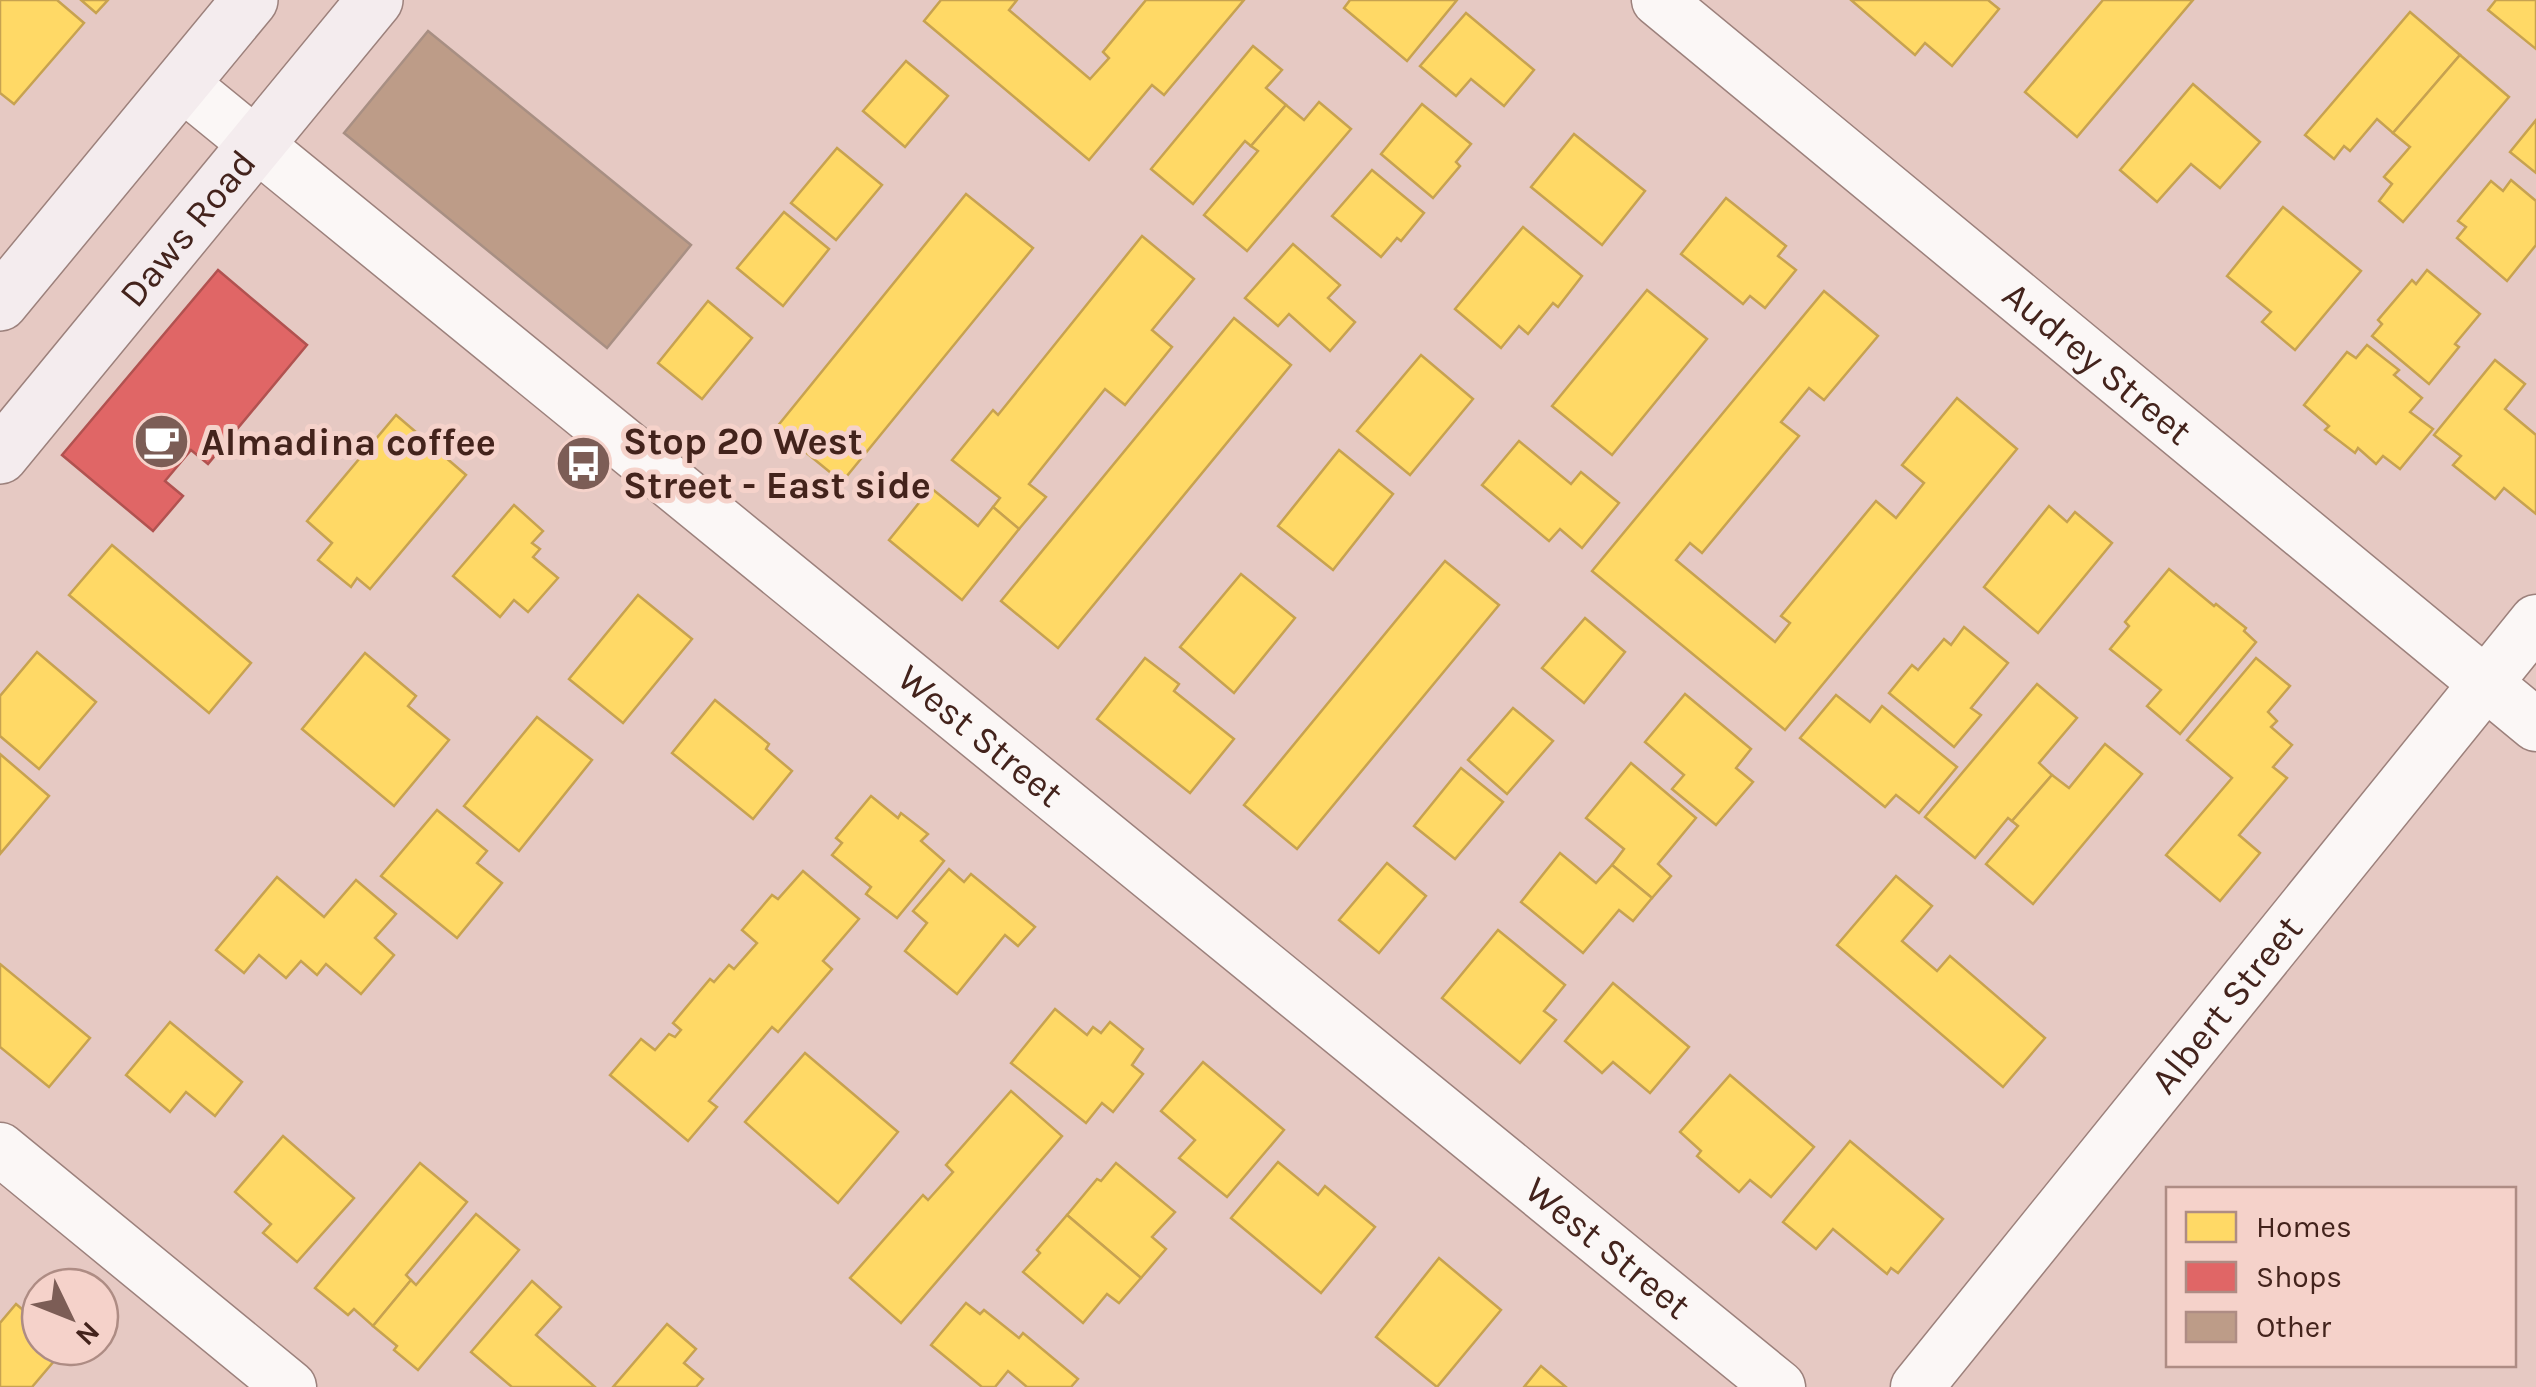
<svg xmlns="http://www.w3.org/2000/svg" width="2536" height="1387" viewBox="0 0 2536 1387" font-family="Karla,sans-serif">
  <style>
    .homes { fill: #ffd966; stroke: #c7a250; stroke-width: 2.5 }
    .shops { fill: #e06666; stroke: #b15250; stroke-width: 2.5 }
    .building { fill: #bd9c88; stroke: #a88f83; stroke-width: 2.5 }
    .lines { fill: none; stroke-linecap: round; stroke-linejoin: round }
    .minor-casing { stroke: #9c817c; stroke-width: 55 }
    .secondary-casing { stroke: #9c817c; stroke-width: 58 }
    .minor { stroke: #fbf7f6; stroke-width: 52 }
    .secondary { stroke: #f4ecee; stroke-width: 55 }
    .labels { text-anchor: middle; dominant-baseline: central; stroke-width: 10; stroke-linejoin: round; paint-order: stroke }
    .street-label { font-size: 38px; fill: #43231c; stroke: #f5d2ca }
    .poi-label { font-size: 38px; font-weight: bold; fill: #43231c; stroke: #f5d2ca; text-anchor: start }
  </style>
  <rect width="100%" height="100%" fill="#e6c9c3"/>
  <!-- homes -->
  <g class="homes">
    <path d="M0 0H57L84 23 14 104 0 93Z"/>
    <path d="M81 0H108L96 13Z"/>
    <path d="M941 0H1017L1009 10 1090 79 1109 58 1103 52 1146 0H1244L1164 95 1152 85 1089 160 924 21Z"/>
    <path d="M1350 0H1457L1407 61 1344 8Z"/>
    <path d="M1851 0H1988L1999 9 1952 66 1925 43 1915 55Z"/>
    <path d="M2103 0H2193L2077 137 2025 92Z"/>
    <path d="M2496 0H2536V49L2488 10Z"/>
    <path d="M2410 12 2460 55 2393 133 2377 119 2350 151 2344 146 2334 159 2305 135Z"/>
    <path d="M1466 13 1534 70 1504 106 1471 79 1456 96 1420 66Z"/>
    <path d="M1253 46 1282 70 1266 88 1286 105 1251 146 1245 141 1193 204 1151 169Z"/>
    <path d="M2460 55 2509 97 2403 222 2379 201 2392 184 2384 177 2410 147 2393 133Z"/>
    <path d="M906 61 948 96 905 147 863 111Z"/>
    <path d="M2193 84 2260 142 2220 188 2191 164 2157 202 2120 170Z"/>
    <path d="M1319 102 1351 129 1247 251 1204 215 1258 151 1251 146 1286 105 1304 120Z"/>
    <path d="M1422 104 1471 144 1456 162 1460 166 1433 198 1381 154Z"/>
    <path d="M2536 120V173L2510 152Z"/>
    <path d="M1574 134 1645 191 1602 245 1531 187Z"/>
    <path d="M837 148 882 185 836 240 791 203Z"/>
    <path d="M1372 170 1424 213 1401 241 1397 238 1381 257 1332 216Z"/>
    <path d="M2511 180 2536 201V245L2507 281 2457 238 2466 227 2458 221 2491 181 2503 191Z"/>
    <path d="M966 194 1033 248 842 482 776 428Z"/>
    <path d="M1726 198 1786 246 1778 256 1796 270 1765 308 1750 296 1743 304 1681 254Z"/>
    <path d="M2283 207 2361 271 2295 350 2262 322 2271 312 2227 276Z"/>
    <path d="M784 212 829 249 783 306 737 268Z"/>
    <path d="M1523 227 1582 276 1558 307 1553 303 1528 334 1519 326 1501 348 1455 309Z"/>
    <path d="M1142 236 1194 279 1152 330 1172 347 1125 405 1105 389 1029 484 1046 497 1019 529 993 507 1000 498 952 460 993 410 998 415Z"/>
    <path d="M1293 244 1340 285 1328 298 1355 322 1330 351 1289 314 1278 326 1245 298Z"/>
    <path d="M2427 270 2480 314 2455 344 2459 347 2429 384 2372 336 2382 324 2378 320 2412 280 2416 284Z"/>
    <path d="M1647 290 1707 339 1612 455 1552 406Z"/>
    <path d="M1824 291 1878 336 1824 400 1809 388 1781 422 1799 436 1702 553 1690 543 1676 560 1775 642 1790 623 1781 616 1876 501 1896 518 1924 483 1902 465 1957 398 2017 449 1785 730 1592 571Z"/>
    <path d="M708 301 752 338 702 399 658 363Z"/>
    <path d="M1234 318 1291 365 1058 648 1001 601Z"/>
    <path d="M2367 345 2399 370 2394 375 2422 398 2410 412 2433 429 2400 469 2383 456 2376 464 2358 448 2355 453 2325 430 2329 426 2304 405 2347 352 2356 358Z"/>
    <path d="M1421 355 1473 399 1410 475 1357 431Z"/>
    <path d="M2495 360 2525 384 2505 409 2536 435V514L2504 488 2495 499 2453 465 2461 456 2434 435Z"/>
    <path d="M396 415 466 475 370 589 357 578 351 587 318 560 332 543 307 521Z"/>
    <path d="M1519 441 1571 484 1581 472 1619 503 1582 548 1560 529 1549 541 1482 485Z"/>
    <path d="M1339 450 1393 494 1333 570 1278 526Z"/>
    <path d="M931 488 978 526 993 507 1019 529 962 600 889 540Z"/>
    <path d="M514 505 543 531 532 543 540 549 533 557 558 578 528 612 514 600 500 617 453 576Z"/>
    <path d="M2049 506 2067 522 2075 512 2112 543 2038 633 1984 587Z"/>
    <path d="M112 545 251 663 209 713 69 595Z"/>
    <path d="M1445 561 1499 605 1297 849 1244 805Z"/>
    <path d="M2169 569 2214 606 2216 604 2246 628 2244 631 2256 642 2180 734 2147 706 2161 690 2110 649 2129 626 2125 622Z"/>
    <path d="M1241 574 1295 618 1234 693 1180 647Z"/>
    <path d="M638 595 692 639 623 723 569 679Z"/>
    <path d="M1585 618 1625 652 1584 703 1542 668Z"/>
    <path d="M1964 627 2008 663 1971 708 1981 715 1954 747 1889 693 1912 665 1918 670 1944 639 1951 645Z"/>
    <path d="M37 652 96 702 39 769 0 736V696Z"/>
    <path d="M365 653 416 696 408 706 449 740 394 806 302 729Z"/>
    <path d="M1145 658 1179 684 1174 691 1234 739 1190 793 1097 719Z"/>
    <path d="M2256 658 2290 686 2268 712 2277 721 2271 727 2292 745 2273 767 2287 778 2239 835 2260 853 2220 901 2166 855 2232 778 2187 740Z"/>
    <path d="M2037 684 2077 718 2039 763 2052 775 2012 821 2008 818 1975 858 1925 817Z"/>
    <path d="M1685 694 1751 749 1736 768 1753 782 1716 825 1672 789 1684 775 1645 742Z"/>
    <path d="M1836 695 1870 722 1882 706 1957 767 1919 813 1896 795 1885 807 1800 738Z"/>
    <path d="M715 700 769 744 766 749 792 771 753 819 672 753Z"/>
    <path d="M1513 708 1553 741 1507 794 1468 760Z"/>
    <path d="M537 717 592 760 519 851 464 806Z"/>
    <path d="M2105 744 2142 774 2033 904 1986 864 2018 826 2012 821 2052 775 2069 788Z"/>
    <path d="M0 754 49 796 0 854Z"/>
    <path d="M1631 763 1696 818 1658 864 1671 876 1652 898 1612 865 1624 849 1586 818Z"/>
    <path d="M1461 768 1503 802 1455 859 1414 826Z"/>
    <path d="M871 796 898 818 901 813 928 834 921 841 944 861 897 918 866 894 871 887 832 855 842 843 836 838Z"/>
    <path d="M437 810 487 851 477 863 502 883 457 938 381 876Z"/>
    <path d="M1560 853 1596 883 1612 865 1652 898 1633 921 1619 910 1583 953 1521 902Z"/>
    <path d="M1387 863 1426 896 1379 953 1339 920Z"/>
    <path d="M949 869 964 882 971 874 1035 927 1018 946 1005 935 957 994 905 951 927 923 913 911Z"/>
    <path d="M803 871 859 919 823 961 832 969 778 1032 772 1027 709 1101 717 1107 688 1141 610 1075 641 1039 655 1050 669 1034 675 1037 681 1030 673 1023 710 979 714 982 729 965 734 969 757 943 742 930 772 895 778 899Z"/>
    <path d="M1896 876 1932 906 1902 941 1937 971 1950 956 2045 1038 2003 1087 1837 945Z"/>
    <path d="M277 877 324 917 356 880 396 914 375 938 394 955 361 994 326 964 317 975 301 961 286 978 259 955 244 973 216 950Z"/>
    <path d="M1498 930 1565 985 1544 1011 1556 1020 1520 1063 1442 998Z"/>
    <path d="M0 964 90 1038 49 1087 0 1047Z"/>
    <path d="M1613 983 1689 1047 1650 1093 1613 1062 1602 1073 1565 1041Z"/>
    <path d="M1055 1009 1087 1035 1093 1027 1101 1033 1110 1022 1143 1049 1132 1065 1143 1074 1113 1112 1102 1103 1086 1123 1011 1063Z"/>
    <path d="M170 1022 242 1082 215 1116 186 1092 170 1112 126 1075Z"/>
    <path d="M805 1053 898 1132 838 1203 745 1122Z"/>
    <path d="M1203 1062 1284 1130 1227 1197 1179 1158 1195 1140 1161 1111Z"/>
    <path d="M1730 1075 1814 1147 1771 1197 1750 1180 1739 1192 1697 1156 1701 1151 1680 1132Z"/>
    <path d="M1011 1091 1062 1136 901 1323 850 1278 923 1195 928 1200 953 1172 946 1165Z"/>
    <path d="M283 1136 354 1198 297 1262 263 1233 271 1224 235 1192Z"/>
    <path d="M1850 1141 1943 1219 1898 1273 1891 1268 1887 1274 1833 1229 1816 1249 1783 1222Z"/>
    <path d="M1278 1162 1318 1195 1325 1186 1375 1227 1321 1293 1231 1218Z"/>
    <path d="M420 1163 467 1202 406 1275 411 1280 373 1326 354 1309 348 1315 315 1288Z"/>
    <path d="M1116 1163 1175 1212 1152 1237 1166 1249 1141 1278 1067 1215 1097 1179 1101 1181Z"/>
    <path d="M476 1214 519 1250 418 1370 394 1350 397 1346 373 1326 411 1280 416 1285Z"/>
    <path d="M1067 1215 1141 1278 1119 1303 1107 1294 1083 1323 1023 1272 1040 1253 1037 1250Z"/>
    <path d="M1439 1258 1501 1310 1437 1387 1376 1337Z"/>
    <path d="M532 1281 561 1307 536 1335 595 1387H512L471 1352Z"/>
    <path d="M966 1303 980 1314 984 1310 1019 1338 1023 1333 1078 1379 1071 1387H1027L1008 1371 995 1387H982L931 1345Z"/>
    <path d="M16 1304 36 1321 40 1318V1347H66L32 1387H0V1323Z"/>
    <path d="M667 1324 696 1349 684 1363 703 1379 696 1387H613Z"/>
    <path d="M1541 1366 1566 1387H1524Z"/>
  </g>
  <!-- shops -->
  <path class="shops" d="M218 270 307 345 208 464 191 450 165 481 183 496 153 531 62 455Z"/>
  <!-- building -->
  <path class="building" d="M428 31 691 245 607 348 344 133Z"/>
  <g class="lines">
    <defs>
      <g id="minor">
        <path id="s1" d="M1658 0 2536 725"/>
        <path id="s2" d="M181 83 1779 1387"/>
        <path d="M0 1149 290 1387"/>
        <path id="s3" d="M1917 1387 2536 621"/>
      </g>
      <g id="secondary">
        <path d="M0 303 250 0"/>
        <path id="s4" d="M0 456 375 0"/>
      </g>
    </defs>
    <!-- minor casing -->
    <use href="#minor" class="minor-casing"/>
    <!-- secondary casing -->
    <use href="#secondary" class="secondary-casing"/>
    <!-- minor -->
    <use href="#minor" class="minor"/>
    <!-- secondary -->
    <use href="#secondary" class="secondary"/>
  </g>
  <!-- icons -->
  <defs>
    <symbol id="cafe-disc" viewBox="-11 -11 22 22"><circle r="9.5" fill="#7c5d56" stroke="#f5d2ca"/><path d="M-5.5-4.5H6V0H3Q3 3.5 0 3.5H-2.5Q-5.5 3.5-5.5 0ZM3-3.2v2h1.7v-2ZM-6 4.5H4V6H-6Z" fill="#fff"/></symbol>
    <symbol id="bus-disc" viewBox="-11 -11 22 22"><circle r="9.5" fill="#7c5d56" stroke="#f5d2ca"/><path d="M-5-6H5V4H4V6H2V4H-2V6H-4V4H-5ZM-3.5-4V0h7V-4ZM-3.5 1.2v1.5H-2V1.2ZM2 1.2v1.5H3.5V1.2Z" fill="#fff"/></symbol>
  </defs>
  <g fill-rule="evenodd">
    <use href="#cafe-disc" x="130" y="410" width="63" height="63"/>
    <use href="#bus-disc" x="552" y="432" width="63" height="63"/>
  </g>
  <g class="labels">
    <!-- street labels -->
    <g class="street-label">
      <text stroke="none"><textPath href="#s4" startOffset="295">Daws Road</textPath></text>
      <text stroke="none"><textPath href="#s1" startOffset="570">Audrey Street</textPath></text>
      <text stroke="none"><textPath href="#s2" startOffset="1032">West Street</textPath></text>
      <text stroke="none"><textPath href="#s3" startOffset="492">Albert Street</textPath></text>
      <text stroke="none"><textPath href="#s2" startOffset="1842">West Street</textPath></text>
    </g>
    <!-- poi labels -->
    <g class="poi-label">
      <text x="623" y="441">Stop 20 West<tspan x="623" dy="44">Street - East side</tspan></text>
      <text x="201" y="442">Almadina coffee</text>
    </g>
  </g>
  <!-- legend -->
  <rect x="2166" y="1187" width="350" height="180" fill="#f5d2ca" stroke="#ae8c84" stroke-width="2.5"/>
  <rect x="2186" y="1212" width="50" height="30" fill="#ffd966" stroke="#ae8c84" stroke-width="2.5"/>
  <text x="2256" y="1237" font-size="30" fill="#43231c">Homes</text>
  <rect x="2186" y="1262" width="50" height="30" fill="#e06666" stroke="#ae8c84" stroke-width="2.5"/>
  <text x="2256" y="1287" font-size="30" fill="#43231c">Shops</text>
  <rect x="2186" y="1312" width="50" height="30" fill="#bd9c88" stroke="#ae8c84" stroke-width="2.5"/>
  <text x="2256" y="1337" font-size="30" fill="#43231c">Other</text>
  <!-- north arrow -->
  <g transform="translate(70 1317) rotate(133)"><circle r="48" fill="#f5d2ca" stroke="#ae8c84" stroke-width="2.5"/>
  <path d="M0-8L18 38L0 25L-18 38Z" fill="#7c5d56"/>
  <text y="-15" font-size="28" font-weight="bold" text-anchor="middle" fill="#43231c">N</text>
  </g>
</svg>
